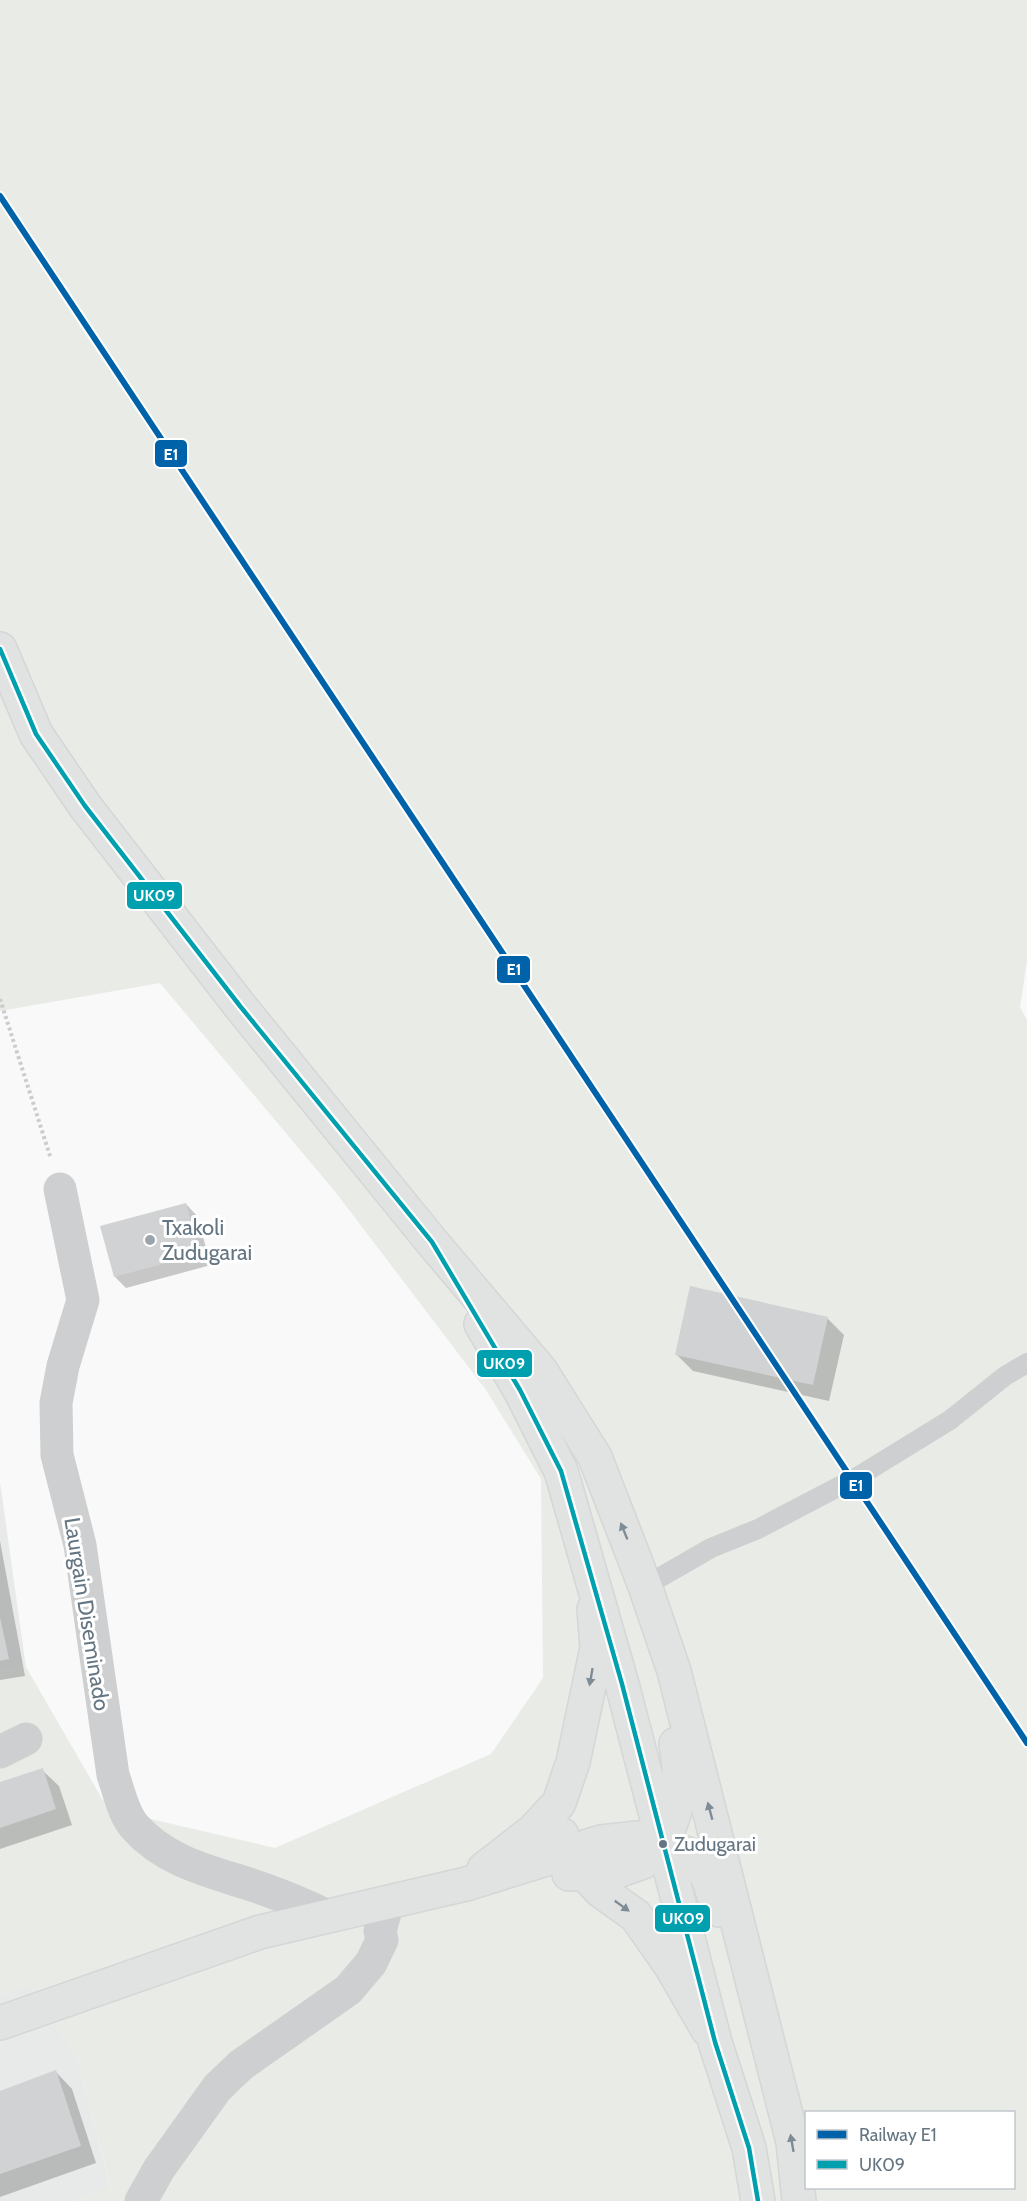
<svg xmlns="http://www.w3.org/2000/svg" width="1027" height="2201" viewBox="0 0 1027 2201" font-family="Cabin,sans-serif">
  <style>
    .built { fill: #e8e9e9 }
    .green { fill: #e8ebe6; fill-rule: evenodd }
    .shadow { fill: #0003 }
    .building { fill: #d0d2d3 }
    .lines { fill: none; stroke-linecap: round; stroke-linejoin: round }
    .secondary-casing { stroke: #d5d6d7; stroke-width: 36 }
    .trunk-casing { stroke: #d5d6d6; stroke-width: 36 }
    .path { stroke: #cbcccd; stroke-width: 4; stroke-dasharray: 3 3; stroke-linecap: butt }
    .service { stroke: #cecfd0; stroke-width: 20 }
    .minor { stroke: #cecfd0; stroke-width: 33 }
    .secondary { stroke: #e1e2e2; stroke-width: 33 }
    .trunk { stroke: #e1e2e2; stroke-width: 33 }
    .bus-1-casing { stroke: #fff; stroke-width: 9 }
    .bus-1 { stroke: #00a0ae; stroke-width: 4.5 }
    .rail-1-casing { stroke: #fff; stroke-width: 10 }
    .rail-1 { stroke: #0063a9; stroke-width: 6 }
    .oneway { fill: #7e8c96 }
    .poi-dot { fill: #99a4ac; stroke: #fff; stroke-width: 2 }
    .bus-dot { fill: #657683; stroke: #fff; stroke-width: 2 }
    .labels { text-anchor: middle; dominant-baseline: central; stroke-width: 6; stroke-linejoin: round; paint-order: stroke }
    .bus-label { font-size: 20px; fill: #657683; stroke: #fff; text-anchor: start }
    .poi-label { font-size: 22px; fill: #657683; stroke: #fff; text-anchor: start }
    .street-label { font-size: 22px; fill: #657683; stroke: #fff }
    .line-badge { stroke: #fff; stroke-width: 2 }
    .badge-label { font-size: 16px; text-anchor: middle; font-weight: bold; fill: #fff }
  </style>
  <rect width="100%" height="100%" fill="#f9f9f9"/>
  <!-- built -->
  <g class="built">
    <path d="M0 1482 26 1667 0 1671Z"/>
    <path d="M31 1985 79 2063 110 2187 74 2201H0V1994Z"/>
  </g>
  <!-- green -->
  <path class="green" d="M0 0H1027V961L1020 1007 1027 1020V2201H74L110 2186 79 2063 31 1986 0 1994V1671L26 1667 108 1809 275 1848 491 1754 543 1678 541 1479 486 1390 337 1194 160 983 0 1011ZM806 2112H1014V2188H806Z"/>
  <!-- shadow -->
  <g class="shadow">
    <path d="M186 1204 197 1216 211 1265 126 1288 115 1277Z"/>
    <path d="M827 1318 844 1335 829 1401 693 1371 676 1354Z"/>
    <path d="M0 1541 25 1676 0 1680Z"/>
    <path d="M42 1770 59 1786 72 1825 0 1849V1784Z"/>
    <path d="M56 2072 72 2089 96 2163 0 2197V2093Z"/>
  </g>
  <!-- building -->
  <g class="building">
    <path d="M186 1203 200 1254 114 1277 100 1226Z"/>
    <path d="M690 1286 828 1317 813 1385 675 1355Z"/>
    <path d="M0 1617 9 1659 0 1661Z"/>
    <path d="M43 1768 56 1809 0 1828V1782Z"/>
    <path d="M56 2070 81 2146 0 2174V2091Z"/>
  </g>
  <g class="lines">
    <defs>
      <g id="secondary">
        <path d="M562 1835 564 1852 601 1891 636 1916 671 1966 708 2030"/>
        <path d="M484 1869 533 1831 559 1803 573 1762 597 1648 594 1609"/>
        <path d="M569 1874 615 1872 643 1862 662 1845"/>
        <path d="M0 2023 260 1932 466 1884 601 1842 638 1838 662 1845"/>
      </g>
      <g id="trunk">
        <path d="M0 649 36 734 85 806 240 1006 432 1242 541 1371 595 1457 645 1586 674 1671 793 2142 799 2201"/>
        <path d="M481 1324 520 1390 561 1471 622 1684 715 2042 749 2148 758 2201"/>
        <path d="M676 1744C683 1788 680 1804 662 1845L688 1854 707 1875 719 1910"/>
      </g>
    </defs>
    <!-- secondary casing -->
    <use href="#secondary" class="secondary-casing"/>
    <!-- trunk casing -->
    <use href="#trunk" class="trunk-casing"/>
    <!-- path -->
    <path class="path" d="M0 999 51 1159"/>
    <!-- service -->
    <path class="service" d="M645 1586 711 1548 758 1529 859 1476 950 1420 1005 1376 1027 1363"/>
    <!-- minor -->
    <g class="minor">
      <path d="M60 1189 83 1300 63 1366 56 1403 57 1455 80 1545 113 1775C119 1791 123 1814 135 1827 165 1861 208 1871 249 1884 276 1893 302 1903 327 1916"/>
      <path d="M0 1752 26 1739"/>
      <path d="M141 2201 159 2169 217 2088 241 2065 348 1990 371 1963 382 1940 380 1931 388 1902"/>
    </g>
    <!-- secondary -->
    <use href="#secondary" class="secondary"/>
    <!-- trunk -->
    <use href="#trunk" class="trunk"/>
    <defs>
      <path id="bus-1" d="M0 649 36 734 85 806 240 1006 432 1242 520 1390 561 1471 622 1684 715 2042 749 2148 758 2201"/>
    </defs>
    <!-- bus-1 casing -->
    <use href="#bus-1" class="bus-1-casing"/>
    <!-- bus-1 -->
    <use href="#bus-1" class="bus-1"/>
    <defs>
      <path id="rail-1" d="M0 196 1027 1743"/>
    </defs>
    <!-- rail-1 casing -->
    <use href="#rail-1" class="rail-1-casing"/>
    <!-- rail-1 -->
    <use href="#rail-1" class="rail-1"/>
  </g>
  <!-- one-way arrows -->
  <defs><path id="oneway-solid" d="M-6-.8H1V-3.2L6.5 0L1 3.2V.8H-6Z" transform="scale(1.5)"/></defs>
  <g class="oneway">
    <use href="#oneway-solid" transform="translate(624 1531) rotate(-112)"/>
    <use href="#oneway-solid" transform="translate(591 1677) rotate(100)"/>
    <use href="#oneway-solid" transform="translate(710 1811) rotate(-105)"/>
    <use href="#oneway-solid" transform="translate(622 1906) rotate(36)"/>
    <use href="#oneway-solid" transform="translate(792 2143) rotate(-100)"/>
  </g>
  <!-- markers -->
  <circle class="poi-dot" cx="150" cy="1240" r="6"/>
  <circle class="bus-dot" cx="663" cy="1844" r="5"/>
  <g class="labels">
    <!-- bus labels -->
    <g class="bus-label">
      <text x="674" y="1844">Zudugarai</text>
    </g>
    <!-- poi labels -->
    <g class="poi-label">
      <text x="162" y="1227">Txakoli<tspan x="162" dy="25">Zudugarai</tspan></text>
    </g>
    <!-- street labels -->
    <g class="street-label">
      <text transform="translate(87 1614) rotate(81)">Laurgain Diseminado</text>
    </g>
  </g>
  <g class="line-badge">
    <rect x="154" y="439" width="34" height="29" rx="6" fill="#0063a9"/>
    <rect x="126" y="881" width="57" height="29" rx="6" fill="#00a0ae"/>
    <rect x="496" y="955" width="35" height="29" rx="6" fill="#0063a9"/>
    <rect x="476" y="1349" width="57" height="29" rx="6" fill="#00a0ae"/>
    <rect x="839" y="1471" width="34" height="29" rx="6" fill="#0063a9"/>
    <rect x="654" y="1904" width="57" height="29" rx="6" fill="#00a0ae"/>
  </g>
  <g class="badge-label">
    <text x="171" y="460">E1</text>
    <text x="154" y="901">UK09</text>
    <text x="514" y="975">E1</text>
    <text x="504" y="1369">UK09</text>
    <text x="856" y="1491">E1</text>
    <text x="683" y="1924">UK09</text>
  </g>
  <!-- legend -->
  <rect x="805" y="2111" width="210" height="78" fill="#ffffff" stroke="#c1c8cd" stroke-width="1.5"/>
  <rect x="817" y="2130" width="30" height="9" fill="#0063a9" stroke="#c1c8cd" stroke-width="1.5"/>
  <text x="859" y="2141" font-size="18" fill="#657683">Railway E1</text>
  <rect x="817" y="2160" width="30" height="9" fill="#00a0ae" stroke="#c1c8cd" stroke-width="1.5"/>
  <text x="859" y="2171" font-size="18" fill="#657683">UK09</text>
</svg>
